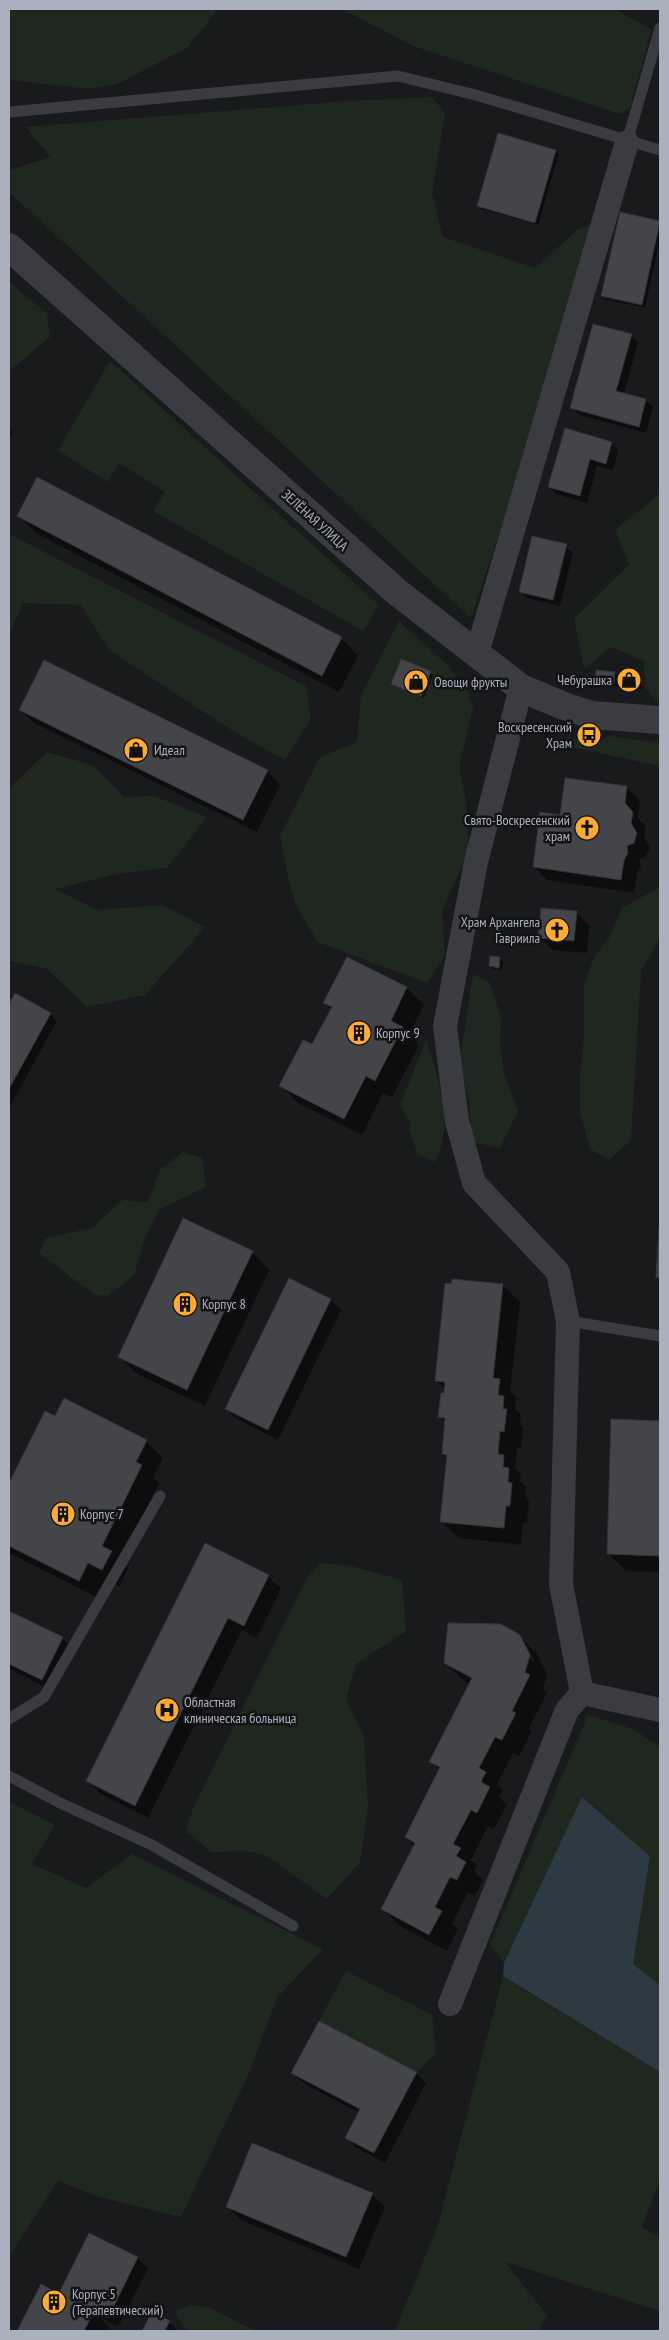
<svg xmlns="http://www.w3.org/2000/svg" width="669" height="2340" viewBox="0 0 669 2340" font-family="'PT Sans Narrow',sans-serif">
  <style>
    .green { fill: #1f281f; fill-rule: evenodd }
    .water { fill: #2e3a41 }
    .shadow { fill: #0007; fill-rule: evenodd }
    .building { fill: #434549; stroke: #333438 }
    .lines { fill: none; stroke-linecap: round; stroke-linejoin: round }
    .service { stroke: #3a3c41; stroke-width: 11 }
    .minor { stroke: #3a3c41; stroke-width: 24 }
    .tertiary { stroke: #3a3c41; stroke-width: 28 }
    .labels { text-anchor: middle; dominant-baseline: central; stroke-width: 5; stroke-linejoin: round; paint-order: stroke }
    .street-label { font-size: 14px; fill: #abb1bc; stroke: #141417 }
    .poi-label { font-size: 14px; fill: #abb1bc; stroke: #141417; text-anchor: start }
  </style>
  <rect width="100%" height="100%" fill="#191a1c"/>
  <!-- green -->
  <g class="green">
    <path d="M9 9H218L187 48 117 84 89 89 9 80Z"/>
    <path d="M342 9H614L651 29C646 56 636 82 630 108L620 114 413 46Z"/>
    <path d="M432 97 445 113 432 194 443 237 535 268 577 230 592 224 582 277 557 337 530 441 471 618 9 192V170L50 157 26 127 349 101Z"/>
    <path d="M9 282 47 313 50 337 9 371Z"/>
    <path d="M110 361 379 605 363 631 153 511 165 492 120 463 107 482 58 450Z"/>
    <path d="M660 494V700L656 701 645 687 644 661 611 647 584 669 574 619 629 565 615 530Z"/>
    <path d="M9 534 306 686 311 719 285 760 236 733 109 650 81 605 23 603 9 635Z"/>
    <path d="M399 621 446 664 468 691 473 708 459 767 466 800 469 850 442 911 445 955 427 983 318 942 297 908 289 881 280 836 320 757 357 742 361 695ZM401 659 431 671 421 696 391 684Z"/>
    <path d="M611 736 660 743V766L557 744 568 737 592 743Z"/>
    <path d="M47 752 92 765 124 797 154 796 207 817 167 868 116 874 55 889 97 910 162 905 205 927 145 995 87 1007 47 969 9 961V788Z"/>
    <path d="M660 887V938L641 971 631 1140 609 1160 590 1149 580 1112V1079L584 1038V985L594 957 609 938 622 908Z"/>
    <path d="M473 974 490 983 501 1019 500 1041 504 1073 518 1111 500 1148 472 1142 469 1104 460 1060Z"/>
    <path d="M426 1040C439 1079 455 1123 435 1162L418 1154 409 1130 411 1124 400 1105Z"/>
    <path d="M183 1152 202 1158 206 1187 160 1209 146 1235 134 1275 108 1296 95 1295 39 1253 46 1238 92 1228 123 1200 148 1202 160 1170Z"/>
    <path d="M321 1563 351 1566 402 1580 406 1631 356 1664 346 1699 364 1737 368 1807 360 1862 327 1899 267 1856 245 1851 211 1852 186 1831 193 1808 308 1576Z"/>
    <path d="M588 1715 633 1729 660 1747V1985L633 1964 650 1856 583 1797 504 1963 490 1944Z"/>
    <path d="M9 1802 55 1825 32 1864 86 1888 132 1854 323 1949 277 1998 249 2073 181 2217 96 2196 58 2181 9 2256Z"/>
    <path d="M346 1971 432 2015 436 2053 417 2072 319 2021Z"/>
    <path d="M503 1976 660 2072V2179L642 2227 660 2238V2311L505 2262 547 2315 539 2331H395L438 2225Z"/>
    <path d="M190 2305 208 2307 255 2331H188L175 2315 178 2310Z"/>
  </g>
  <!-- water -->
  <path class="water" d="M582 1797 650 1856 633 1964 660 1985V2072L503 1976 504 1963Z"/>
  <!-- shadow -->
  <g class="shadow">
    <path d="M555 151 559 154 538 225 482 209 479 206Z"/>
    <path d="M660 222V238L645 308 605 299 602 296Z"/>
    <path d="M631 335 638 342 624 394 646 400 653 407 646 433 579 415 572 408Z"/>
    <path d="M9 428 13 432 9 439Z"/>
    <path d="M611 443 618 450 613 470 597 466 587 503 556 494 549 487Z"/>
    <path d="M18 515 341 638 358 656 339 692 36 533Z"/>
    <path d="M566 546 573 553 560 606 527 598 520 591Z"/>
    <path d="M430 672 433 675 424 698 393 684Z"/>
    <path d="M615 673 618 677 617 687 600 685 596 682Z"/>
    <path d="M638 676 641 679V689L624 687 620 684Z"/>
    <path d="M21 710 267 771 280 785 257 832 34 723Z"/>
    <path d="M627 787 640 801 638 818 646 826 644 837 650 848 644 858 639 859 641 867 637 873 634 893 547 880 534 867 561 816Z"/>
    <path d="M576 912 589 925 587 953 553 950 539 937Z"/>
    <path d="M491 957 500 958 503 961 502 970 493 969 490 966Z"/>
    <path d="M347 959 407 988 424 1005 409 1035 419 1045 392 1097 383 1093 362 1135 298 1103 280 1085 313 1046 332 1010 324 1003Z"/>
    <path d="M16 995 50 1014 57 1021 9 1108V1007Z"/>
    <path d="M660 1232V1280L657 1277Z"/>
    <path d="M252 1252 269 1270 205 1406 137 1374 119 1356Z"/>
    <path d="M289 1280 331 1300 341 1310 278 1440 237 1419 226 1409Z"/>
    <path d="M503 1285 520 1302 510 1391 516 1397 515 1409 521 1414 520 1424 523 1428 521 1448H517L515 1468 521 1474 520 1481 526 1487 525 1497 529 1501 527 1523H523L521 1545 459 1538 441 1521 448 1459 443 1454 446 1423 440 1417 446 1390 436 1380Z"/>
    <path d="M46 1412 56 1417 146 1441 163 1458 153 1478 159 1483 120 1561 128 1569 119 1587 105 1579 96 1597 9 1553V1486Z"/>
    <path d="M613 1420 660 1422V1572L626 1571 609 1554Z"/>
    <path d="M206 1545 268 1576 281 1589 257 1638 242 1630 148 1818 101 1794 88 1781Z"/>
    <path d="M9 1612 62 1638 72 1648 52 1690 9 1669Z"/>
    <path d="M519 1636 537 1654 547 1674 543 1689 547 1693 529 1728 532 1731 519 1756 513 1753 497 1784 503 1790 499 1797 507 1805 494 1829 488 1826 471 1860 477 1866 474 1871 483 1880 475 1896 468 1893 452 1923 458 1929 447 1951 400 1926 382 1909 415 1846 406 1837 440 1771 431 1761 470 1684 463 1680 446 1663ZM523 1645H526L534 1660 532 1662Z"/>
    <path d="M293 2073H416L426 2083 385 2163 357 2148 347 2138 360 2113 303 2083Z"/>
    <path d="M372 2194 385 2207 359 2269 241 2220 227 2207Z"/>
    <path d="M89 2234 138 2258 148 2269 118 2327 101 2318 111 2329 110 2331H18L41 2286 59 2295Z"/>
    <path d="M153 2313 169 2322 178 2331H143Z"/>
  </g>
  <!-- building -->
  <g class="building">
    <path d="M498 133 556 150 535 223 477 206Z"/>
    <path d="M620 212 660 221 642 305 601 296Z"/>
    <path d="M593 324 632 334 616 391 646 399 639 427 570 408Z"/>
    <path d="M565 428 612 442 606 464 590 459 580 496 548 487Z"/>
    <path d="M37 477 342 637 322 676 17 516Z"/>
    <path d="M532 536 567 544 553 600 519 592Z"/>
    <path d="M401 659 431 671 421 696 391 684Z"/>
    <path d="M44 660 268 770 243 820 19 710Z"/>
    <path d="M596 670 615 672 614 684 595 683Z"/>
    <path d="M620 673 639 674 638 686 619 685Z"/>
    <path d="M565 778 627 786 625 803 633 812 631 823 637 833 634 843 627 846 628 853 624 860 621 880 533 867 540 812 560 815Z"/>
    <path d="M541 908 577 911 574 941 538 938Z"/>
    <path d="M490 956 500 957 499 968 489 966Z"/>
    <path d="M347 957 407 987 391 1021 403 1027 375 1081 366 1076 344 1119 279 1086 303 1040 312 1044 332 1007 323 1003Z"/>
    <path d="M15 993 51 1013 9 1089V1004Z"/>
    <path d="M183 1218 253 1251 187 1390 118 1357Z"/>
    <path d="M659 1228H660V1278L656 1277Z"/>
    <path d="M289 1278 331 1299 268 1430 225 1409Z"/>
    <path d="M452 1279 503 1284 493 1378 500 1379 498 1395 504 1396 503 1409H507L504 1432 500 1431 498 1454 504 1455 503 1467 509 1468 508 1482 512 1483 510 1506H506L504 1528 440 1522 447 1455 442 1454 445 1418 438 1417 441 1393H444L445 1382 435 1381 445 1283 451 1284Z"/>
    <path d="M64 1398 147 1440 136 1462 142 1465 102 1546 112 1551 102 1570 88 1563 79 1581 9 1546V1483L45 1411 55 1416Z"/>
    <path d="M611 1419 660 1421V1556L607 1554Z"/>
    <path d="M205 1543 269 1575 244 1626 228 1618 135 1806 86 1781Z"/>
    <path d="M9 1611 63 1637 42 1680 9 1664Z"/>
    <path d="M448 1623 501 1624 520 1635 530 1655 525 1672 530 1675 512 1711 516 1713 502 1740 495 1737 479 1768 486 1772 481 1782 490 1787 477 1813 471 1810 453 1844 461 1848 456 1856 466 1862 457 1880 450 1877 435 1907 442 1911 429 1935 381 1909 415 1843 405 1837 440 1767 429 1762 472 1678 444 1663Z"/>
    <path d="M319 2021 417 2072 374 2153 345 2138 360 2109 291 2073Z"/>
    <path d="M252 2143 373 2193 346 2257 226 2207Z"/>
    <path d="M89 2233 138 2257 108 2318 59 2293Z"/>
    <path d="M41 2284 94 2311 84 2331H17Z"/>
    <path d="M152 2312 170 2321 165 2330 167 2331H142Z"/>
  </g>
  <g class="lines">
    <!-- service -->
    <g class="service">
      <path d="M9 112 398 76 476 95 660 150"/>
      <path d="M627 142 660 28"/>
      <path d="M568 1321 660 1336"/>
      <path d="M9 1719 44 1697 160 1496"/>
      <path d="M9 1776 60 1803 150 1844 293 1926"/>
    </g>
    <!-- minor -->
    <g class="minor">
      <path d="M477 653 627 142"/>
      <path d="M582 1693 660 1710"/>
      <path d="M450 2004 567 1710 582 1693 561 1584 568 1321 558 1272 474 1183 457 1121 445 1026 476 862 521 688"/>
    </g>
    <!-- tertiary -->
    <path class="tertiary" d="M9 247 397 592 521 688 564 706 592 715 660 720"/>
  </g>
  <!-- icons -->
  <defs>
    <symbol id="shop-disc" viewBox="-11 -11 22 22"><circle r="9.5" fill="#ffab2e" stroke="#141417"/><path d="M-5-2.5h2.3a2.7 3.5 0 0 1 5.4 0H5L5.5 6h-11ZM-1.5-2.5h3a1.5 2.3 0 0 0-3 0Z" fill="#111"/></symbol>
    <symbol id="bus-disc" viewBox="-11 -11 22 22"><circle r="9.5" fill="#ffab2e" stroke="#141417"/><path d="M-5-6H5V4H4V6H2V4H-2V6H-4V4H-5ZM-3.5-4V0h7V-4ZM-3.5 1.2v1.5H-2V1.2ZM2 1.2v1.5H3.5V1.2Z" fill="#111"/></symbol>
    <symbol id="church-disc" viewBox="-11 -11 22 22"><circle r="9.5" fill="#ffab2e" stroke="#141417"/><path d="M-1.2-6h2.4v3.5h3.3v2.4h-3.3V6h-2.4V-.1h-3.3v-2.4h3.3Z" fill="#111"/></symbol>
    <symbol id="building-disc" viewBox="-11 -11 22 22"><circle r="9.5" fill="#ffab2e" stroke="#141417"/><path d="M-4-6H4V6H1V3H-1V6H-4ZM-2.5-4.3h1.7v1.8h-1.7ZM.8-4.3h1.7v1.8H.8ZM-2.5-1h1.7V.8h-1.7ZM.8-1h1.7V.8H.8Z" fill="#111"/></symbol>
    <symbol id="hospital-disc" viewBox="-11 -11 22 22"><circle r="9.5" fill="#ffab2e" stroke="#141417"/><path d="M-5-5h3v3.5h4V-5h3V5h-3V1.5h-4V5h-3Z" fill="#111"/></symbol>
  </defs>
  <g fill-rule="evenodd">
    <use href="#shop-disc" x="615" y="666" width="28" height="28"/>
    <use href="#shop-disc" x="402" y="668" width="28" height="28"/>
    <use href="#bus-disc" x="575" y="721" width="28" height="28"/>
    <use href="#shop-disc" x="122" y="736" width="28" height="28"/>
    <use href="#church-disc" x="573" y="814" width="28" height="28"/>
    <use href="#church-disc" x="543" y="916" width="28" height="28"/>
    <use href="#building-disc" x="345" y="1019" width="28" height="28"/>
    <use href="#building-disc" x="171" y="1290" width="28" height="28"/>
    <use href="#building-disc" x="49" y="1500" width="28" height="28"/>
    <use href="#hospital-disc" x="153" y="1696" width="28" height="28"/>
    <use href="#building-disc" x="40" y="2288" width="28" height="28"/>
  </g>
  <g class="labels">
    <!-- street labels -->
    <g class="street-label">
      <text transform="translate(315 520) rotate(42)">ЗЕЛЁНАЯ УЛИЦА</text>
    </g>
    <!-- poi labels -->
    <g class="poi-label">
      <text x="612" y="680" text-anchor="end">Чебурашка</text>
      <text x="434" y="682">Овощи фрукты</text>
      <text x="572" y="727" text-anchor="end">Воскресенский<tspan x="572" dy="16">Храм</tspan></text>
      <text x="154" y="750">Идеал</text>
      <text x="570" y="820" text-anchor="end">Свято-Воскресенский<tspan x="570" dy="16">храм</tspan></text>
      <text x="540" y="922" text-anchor="end">Храм Архангела<tspan x="540" dy="16">Гавриила</tspan></text>
      <text x="376" y="1033">Корпус 9</text>
      <text x="202" y="1304">Корпус 8</text>
      <text x="80" y="1514">Корпус 7</text>
      <text x="184" y="1702">Областная<tspan x="184" dy="16">клиническая больница</tspan></text>
      <text x="72" y="2294">Корпус 5<tspan x="72" dy="16">(Терапевтический)</tspan></text>
    </g>
  </g>
  <!-- border -->
  <rect width="669" height="2340" fill="none" stroke="#abb1bc" stroke-width="20"/>
</svg>
